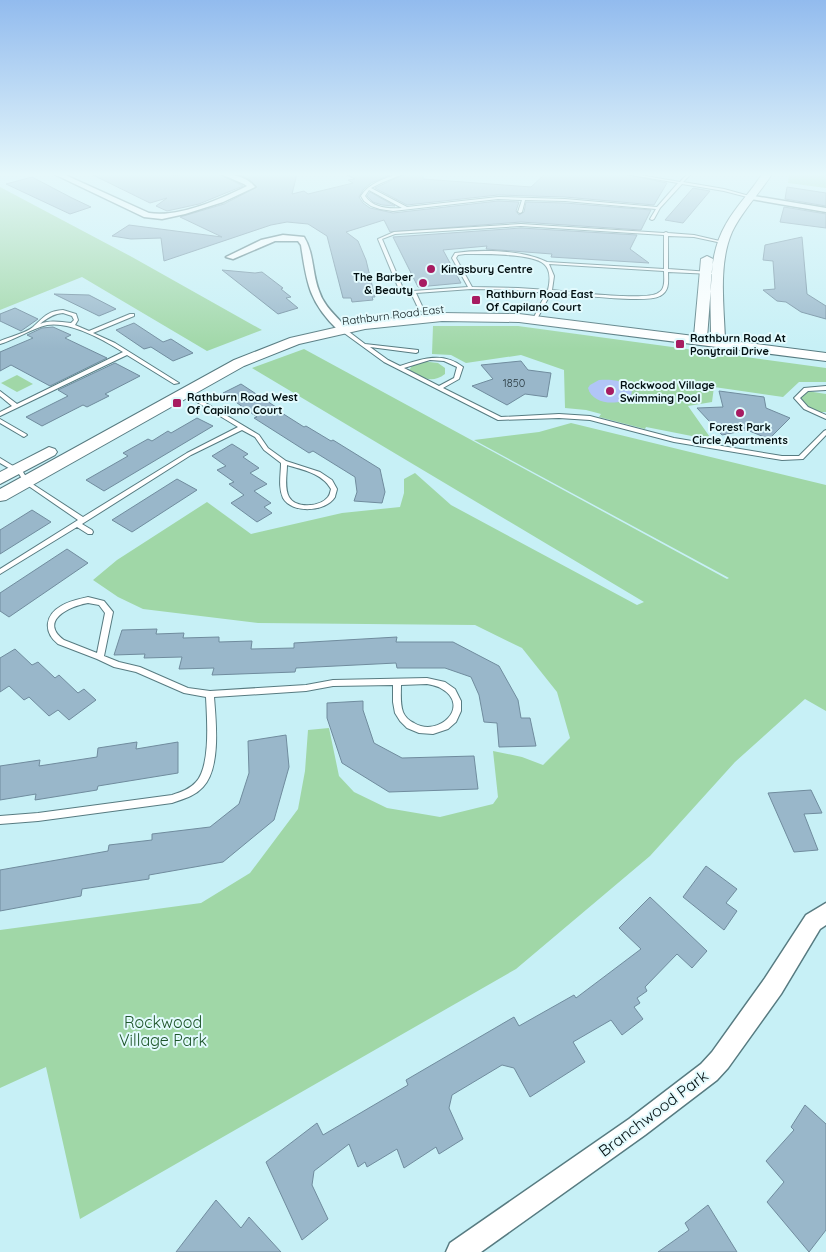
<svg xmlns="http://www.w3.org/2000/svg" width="826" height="1252" font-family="Quicksand,sans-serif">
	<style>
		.green { fill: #a0d7a7 }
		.water { fill: #b1c5f7 }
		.building { fill: #99b7ca; stroke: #708c9e }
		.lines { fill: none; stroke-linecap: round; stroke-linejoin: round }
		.lane-casing { stroke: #577b81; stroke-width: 2 }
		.street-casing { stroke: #577b81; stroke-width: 3 }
		.secondary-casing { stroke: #577b81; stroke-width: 2 }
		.lane { fill: #fff; fill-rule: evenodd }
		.street { fill: #fff; fill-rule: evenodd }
		.secondary { fill: #fff; fill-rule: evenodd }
		.poi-dot { fill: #a71c61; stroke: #e2fafd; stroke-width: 2 }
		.labels { text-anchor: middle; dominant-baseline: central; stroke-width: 4; stroke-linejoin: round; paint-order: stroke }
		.far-poi-label { font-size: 11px; font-weight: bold; fill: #020f11; stroke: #e2fafd; text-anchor: start }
		.far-street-label { font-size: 11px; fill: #020f11; stroke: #e2fafd }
		.number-label { font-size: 11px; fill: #28393f }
		.near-park-label { font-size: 16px; fill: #1e552a; stroke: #e2fafd }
		.near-street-label { font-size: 16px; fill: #020f11; stroke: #e2fafd }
	</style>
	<rect width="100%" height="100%" fill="#c7f0f6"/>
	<path class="green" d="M789,174H826V188L788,183Z
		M0,187L132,257L262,330L207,351L82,277L0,310Z
		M433,326H518L826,368V382H799L783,397L714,387L712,402L688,406L712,440L646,427L645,429L599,417L601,414L586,410L565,408L564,370L521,355L466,363L451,355L432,354Z
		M304,349L727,579L729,578L474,440L539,432L571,423L826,485V711L805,699L735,762L650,856L516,969L80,1219L46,1067L0,1088V930L201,903L250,873L298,809L305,771L308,730L329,728L339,776L354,792L387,808L440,817L493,804L498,797L493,751L522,757L543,765L570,738L557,692L522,648L475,625L258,623L143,609L118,597L93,580L117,560L207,502L251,534L342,513L400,507L404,493V479L415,473L451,505L637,605L644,602L252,368Z
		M421,361L438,363L445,368V374C432,384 422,378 409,371L412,365Z
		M17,375L33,384L17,392L1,383Z
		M807,391L826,394V412H816L800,404L797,396Z"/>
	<path class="water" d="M599,380C611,379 624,380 632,390L631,397C619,406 592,405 588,388L590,385Z"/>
	<path class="building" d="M91,174H170L175,176L182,174H219L243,186L199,204L167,211L156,206L167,198L150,203Z
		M237,174H297L292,194L304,191L308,194L353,183L348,180L355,179L345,174H392L371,183L363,190L359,197L363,203L370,208L393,213L498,201L519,202L516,211L519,215L524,212L526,202L565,203L651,210L641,230L521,222L390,232L384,220L346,232L358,241L366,260L375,297H372L373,300L352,302L351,298H343L327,236L308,224L287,222L271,225L164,261L161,238L131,239L112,236L129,225L222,237L180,217L224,204L257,187L249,179Z
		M405,174H423V179L531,187L545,174H624L667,183L654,205L565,197L498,195L407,205L375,188Z
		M32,177L72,198L91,207L70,214L6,184Z
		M787,187L826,193V206L785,199Z
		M693,188L710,191L683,223L665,220Z
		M370,192L395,206L382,205L373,202L367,196Z
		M784,207L826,214V228L780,222Z
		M521,228L637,235L630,249L649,263L551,257L552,254L486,249L487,246L443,250L461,283L418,287L393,237Z
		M802,237L807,294L826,306V319L801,312L786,302L777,301L763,290L775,289L773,261L763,260L765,245Z
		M222,270L255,273L262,272L283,288L281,289L291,297L286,298L298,308L278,314Z
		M54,294L89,295L116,309L99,316Z
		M15,308L38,319L21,331L0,321V314Z
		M134,323L163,342L171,339L193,353L173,361L151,347L144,349L116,330Z
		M53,327L71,335L65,338L107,358L50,386L11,365L0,371V352L33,338L27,335L42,328Z
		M521,361L528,370L551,373L547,397L525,394L507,405L472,386L493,379L481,365Z
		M115,363L140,376L105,394L109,396L87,407L83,405L42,426L26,417L68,396L58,390Z
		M241,384L276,407L274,408L304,427L306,426L331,441L333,440L380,469L385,492L382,503L354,501L357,492L355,477L313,451L309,453L254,418L257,417L223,393Z
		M719,391L764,397L766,408L790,418L769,439L747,430L722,435L697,408L723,407Z
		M197,418L213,426L104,491L86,480L128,456L123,453L148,439L152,441L168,431L171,433Z
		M232,444L248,454L243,457L259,468L250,473L267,484L254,491L271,503L264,507L272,513L257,522L231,503L244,495L229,484L234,482L217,470L226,466L212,456Z
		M177,479L197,490L132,532L112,520Z
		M32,510L51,522L0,554V530Z
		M67,549L88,563L9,617L0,611V593Z
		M157,629L156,634L184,633L183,638L219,637V642L252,641L251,649L294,648V643L397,637L396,642H453L499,666L518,700L521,718H530L536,746L499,747L497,723L484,722L479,695L471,677L445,668H397L396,663L296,668L295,672L212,675L214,668L179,669L182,657L144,658L145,654L114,655L122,630Z
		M15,649L32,665L38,662L55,678L59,675L78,693L84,689L96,700L69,720L58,710L49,716L29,697L24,700L9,686L0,692V658Z
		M363,701V710L374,743L402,758L474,756L478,789L389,792L342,763L327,718V703Z
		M286,735L289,767L274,820L223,862L149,875V879L82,889L81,896L0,911V870L108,851L109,845L152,840V834L210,827L239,804L249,773L248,741Z
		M137,742L136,749L178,742V773L98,786L97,790L35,800L36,794L0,800V766L40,760L39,766L97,757L98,748Z
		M811,790L822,813L804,814L818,850L794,852L768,793Z
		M706,866L737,889L726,903L737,911L724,930L683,897Z
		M650,897L707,951L692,968L677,954L645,987L647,991L637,998L640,1003L634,1007L643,1019L622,1035L611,1020L573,1042L585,1062L530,1097L514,1068L502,1065L452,1095L449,1108L463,1139L439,1154L436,1147L404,1168L397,1149L367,1167L365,1162L358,1167L349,1144L314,1171L312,1185L328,1219L302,1240L266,1162L317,1123L323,1135L408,1085L406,1080L514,1017L519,1026L574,995L576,998L641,949L619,928Z
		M805,1105L826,1124V1230L809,1252L767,1202L784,1182L766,1161L794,1130L791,1127Z
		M216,1200L241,1228L249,1217L281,1252H176Z
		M708,1205L737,1252H658L689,1230L685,1223Z"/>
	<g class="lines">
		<defs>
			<path id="lane" d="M397,174H403L381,183L371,188L407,207L498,197L565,199L657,207L678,183L626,174H634L680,182L687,174H691L683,182L724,189L753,197L751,198L724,191L682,184L660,208L654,219L652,220L650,219L656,209L565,201L525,200L522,212L520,213L518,212L522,200L498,199L393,211L380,209L371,206L364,201L361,196C369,183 384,179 397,174ZM369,190L402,208C388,209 373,208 365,196Z
				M521,224L664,233L666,232L668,233L694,235L724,242L722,243L694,237L668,236V269L710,272L712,273V274L668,272C668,281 670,291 660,296C646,304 571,294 551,293L537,319L535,320L533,319L546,293L518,290L471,289L416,293L423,308L444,317L440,318L419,310L411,293L398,287L378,239L394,232ZM521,226L664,235V269L547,262C523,250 481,249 455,253L452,258L468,287L413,291L402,286L382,239L395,234ZM465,254C480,254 533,253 544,264C551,270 550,282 548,290L518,288L472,287L456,258L458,255ZM549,264L664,271C664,279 666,289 658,293C647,301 570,292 552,290L554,276Z
				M63,310L76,314L78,320L75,325L89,331L130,314H134V316L93,333L115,343L179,383L174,384L127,355L0,416V412L12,406L0,396V391L17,404L123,352C104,340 70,321 47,325C33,328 14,340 0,344V341C9,337 26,333 33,327C43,318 47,311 63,310ZM63,313L72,316L74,320L71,323C60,322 50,320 40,324C47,318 53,314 63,313Z
				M340,328H344L365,344L418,350V352L416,353L370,347L388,360L400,366C421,359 443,351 463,367L459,379L443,388L501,417L559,414L590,416L674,438L782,456H799L824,431L826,430V435L803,459L782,460L674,442L590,420L559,418L498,420L384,362L340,330ZM430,360L444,361L457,367L454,378L439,386L404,368Z
				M826,386V390L808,391L800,398L808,407L826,415V419L804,409L794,398L804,388Z
				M184,390L259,435L268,448L286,461L320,472L332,480L337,489C337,490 335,496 335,497C326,512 292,514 283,498C278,487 281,474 281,463L264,450L255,437L242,430L191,455L82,524L92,530L93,532L92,534H88L77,527L0,574V569L78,520L30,487L24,482L19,474L0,463V458L23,472L28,480L34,485L83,517L187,453L238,427L182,393V391ZM287,465C303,470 322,473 331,489C330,492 330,495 328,497C320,507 296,509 289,497C284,488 287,474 287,465Z
				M0,419L26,434L27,435L24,437L22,436L0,423Z
				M88,597L104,601L113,612L104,656L119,662L140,667L188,688L210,691L306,685L333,680L427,678L445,682L455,689L461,701V711L456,722L448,729L433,734L419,733L407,728L400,721L395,713L393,702V685L333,686L306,691L214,697C216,722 221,768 203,787C195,796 183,799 172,803L38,821L0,824V816L38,813L172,795C181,792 190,789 196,782C211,766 207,718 206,697L184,693L136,672L114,667L97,659L58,644C43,632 45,615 61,606C69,601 79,599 88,597ZM88,603L99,605L105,613L97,653L64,640C38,621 70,606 88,603ZM427,684C432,685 438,686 442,689C471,706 439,738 414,723C410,721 405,717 403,712C400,704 401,693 401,685Z"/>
			<path id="street" d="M54,174H63L149,213C178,218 221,199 247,186L244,184L221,174C233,174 247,177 255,187L223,202L185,214L162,219L144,217Z
				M748,195L826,208V212L751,199H748Z
				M283,235L304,237C314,253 312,273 319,291C324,307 337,316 347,329L345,331H339C309,302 307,284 301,245L298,241H275L233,259L226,257L261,240Z
				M826,903V925L820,929L781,994L728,1068L717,1080L645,1135L481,1252H446L450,1243L629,1119L701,1064L712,1052L765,978L806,915Z"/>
			<path id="secondary" d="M762,174H772C759,194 742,211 732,232C718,264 724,306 725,340L826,353V361L519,322L442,321L365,329L299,344L244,366L6,500L0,501V489L234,360L290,338L365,321L442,313L519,314L694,336L701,259L707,256L713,259L707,338H711C711,301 706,258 726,224C736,206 751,192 762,174Z
				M49,447L55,449L57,452L55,455L0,484V472Z"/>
		</defs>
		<use href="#lane" class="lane-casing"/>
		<use href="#street" class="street-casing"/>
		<use href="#secondary" class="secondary-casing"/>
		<use href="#lane" class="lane"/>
		<use href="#street" class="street"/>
		<use href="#secondary" class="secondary"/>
	</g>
	<linearGradient id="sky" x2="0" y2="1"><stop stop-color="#92bbee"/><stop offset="0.5" stop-color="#e6f8fb"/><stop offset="1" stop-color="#e6f8fb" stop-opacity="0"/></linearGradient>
	<rect width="826" height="349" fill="url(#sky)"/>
	<g class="poi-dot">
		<circle cx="431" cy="269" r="5"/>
		<circle cx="423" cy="283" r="5"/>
		<rect x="471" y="295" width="10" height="10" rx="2.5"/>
		<rect x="675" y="339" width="10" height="10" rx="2.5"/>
		<circle cx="610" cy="391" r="5"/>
		<rect x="172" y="398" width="10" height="10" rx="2.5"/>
		<circle cx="740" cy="413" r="5"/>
	</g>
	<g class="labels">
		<g class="far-poi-label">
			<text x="441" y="269">Kingsbury Centre</text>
			<text x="413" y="277" text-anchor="end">The Barber<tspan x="413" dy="13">&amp; Beauty</tspan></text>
			<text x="486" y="294">Rathburn Road East<tspan x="486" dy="13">Of Capilano Court</tspan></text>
			<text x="690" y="338">Rathburn Road At<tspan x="690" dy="13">Ponytrail Drive</tspan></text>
			<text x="620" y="385">Rockwood Village<tspan x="620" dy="13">Swimming Pool</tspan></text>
			<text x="187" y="397">Rathburn Road West<tspan x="187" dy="13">Of Capilano Court</tspan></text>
			<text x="740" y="427" text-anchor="middle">Forest Park<tspan x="740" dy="13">Circle Apartments</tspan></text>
		</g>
		<g class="far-street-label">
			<text transform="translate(393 315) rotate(-7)">Rathburn Road East</text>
		</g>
		<g class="number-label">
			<text x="514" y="383">1850</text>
		</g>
		<g class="near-park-label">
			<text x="163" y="1022">Rockwood<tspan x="163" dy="18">Village Park</tspan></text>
		</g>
		<g class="near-street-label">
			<text transform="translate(653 1113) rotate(-37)">Branchwood Park</text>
		</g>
	</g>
</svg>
